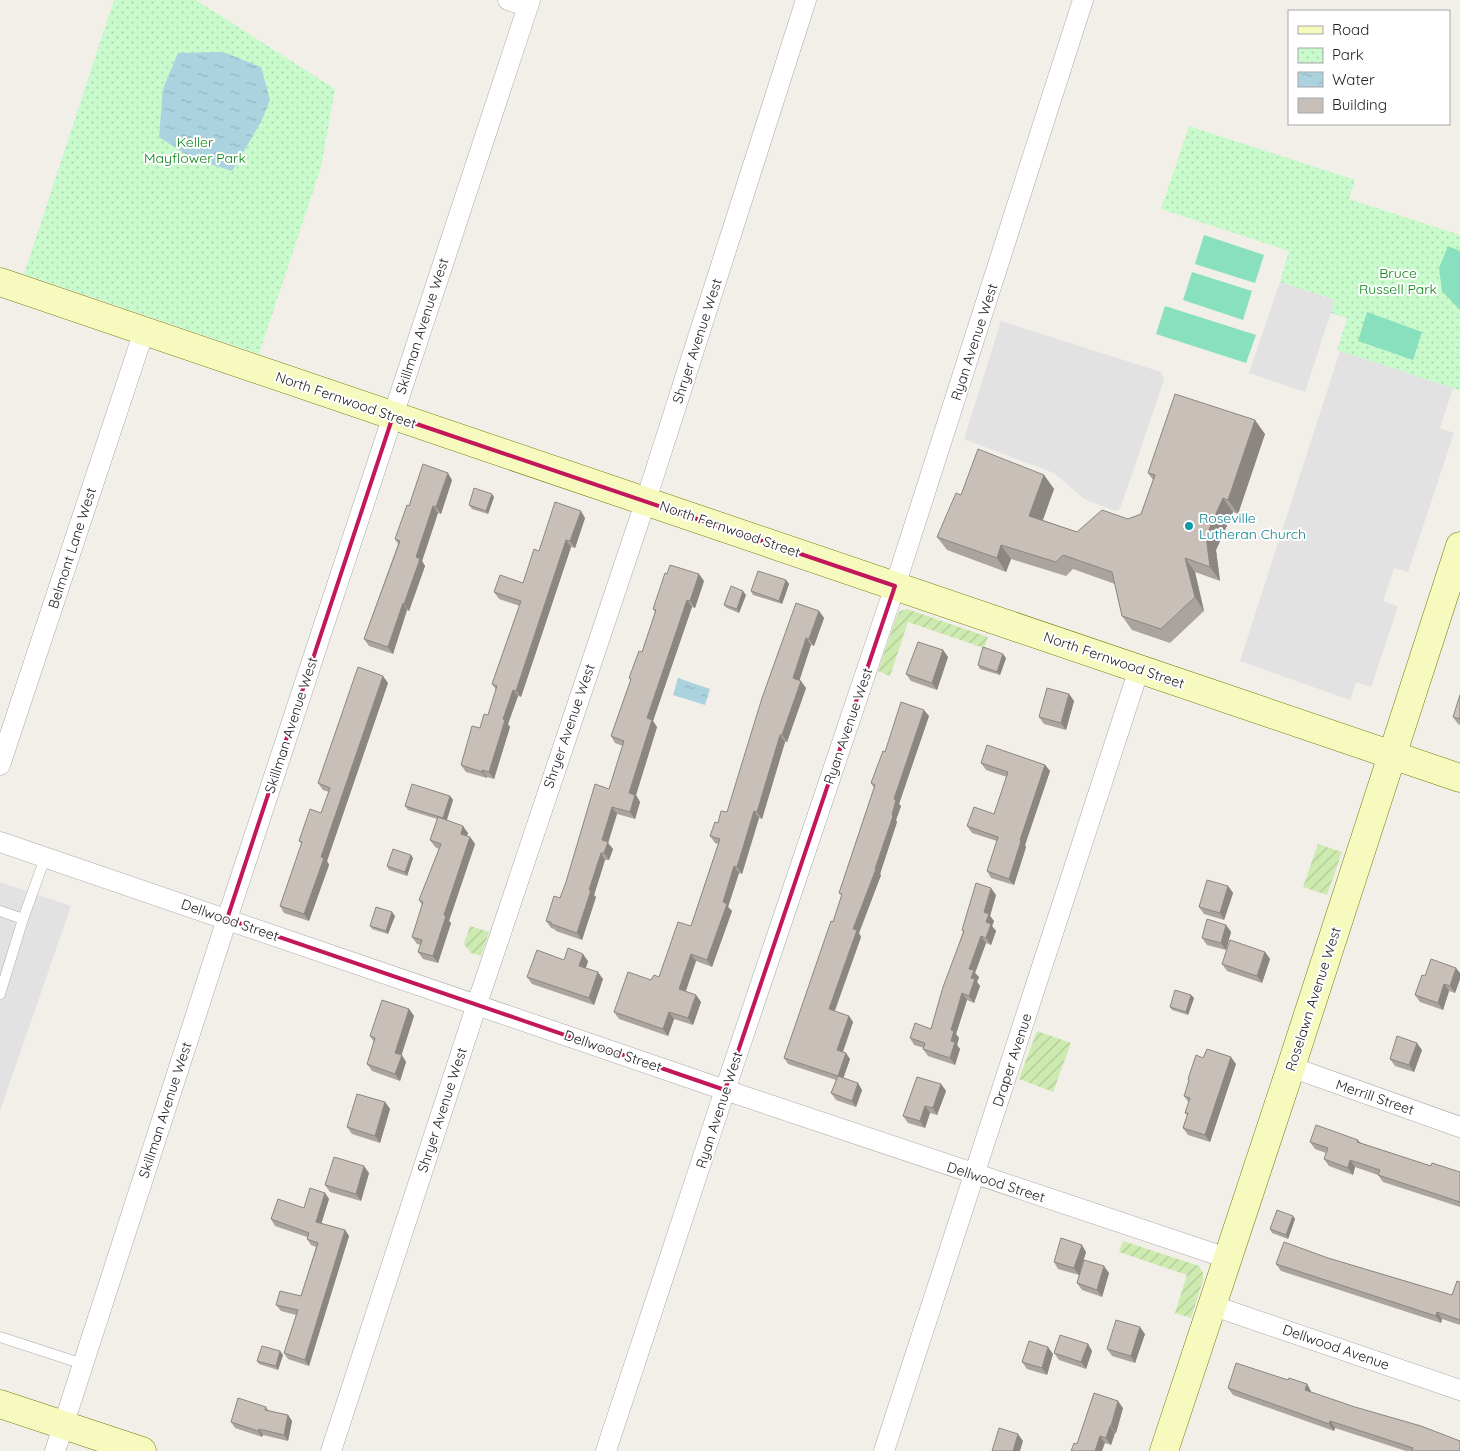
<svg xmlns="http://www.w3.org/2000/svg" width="1460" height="1451" font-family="Quicksand,sans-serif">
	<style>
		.park { fill: url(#park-dots) }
		.garden { fill: url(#garden-furrows) }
		.pitch { fill: #88e0be }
		.parking { fill: #e2e2e2 }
		.water { fill: url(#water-ripples) }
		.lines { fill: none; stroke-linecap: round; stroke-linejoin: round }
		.lane-casing { stroke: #a9a9a9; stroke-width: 11 }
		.street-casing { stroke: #a9a9a9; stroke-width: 21 }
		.secondary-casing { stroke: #707d05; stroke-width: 29 }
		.lane { stroke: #fff; stroke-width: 10 }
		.street { stroke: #fff; stroke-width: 20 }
		.secondary { stroke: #f7fabf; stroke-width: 28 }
		.wall { fill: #aba49e }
		.shaded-wall { fill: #8b8681 }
		.building { fill: #c7bfb8; stroke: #8b8681 }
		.marked { fill: none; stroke: #c2185b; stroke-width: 4; stroke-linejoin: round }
		.culture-dot { fill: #0f9aa8; stroke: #fff; stroke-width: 2 }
		.labels { text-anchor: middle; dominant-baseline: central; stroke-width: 4; stroke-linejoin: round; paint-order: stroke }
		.park-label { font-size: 14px; fill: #0c8416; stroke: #fff }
		.street-label { font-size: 14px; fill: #222; stroke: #fff }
		.culture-label { font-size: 14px; fill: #0d838f; stroke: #fff; text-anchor: start }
	</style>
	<defs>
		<pattern id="park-dots" width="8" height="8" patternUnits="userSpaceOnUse" patternTransform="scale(1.25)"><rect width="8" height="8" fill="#c8facc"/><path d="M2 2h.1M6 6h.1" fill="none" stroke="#acd6af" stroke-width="1.8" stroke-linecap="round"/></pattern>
		<pattern id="garden-furrows" width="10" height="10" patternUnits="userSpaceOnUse" patternTransform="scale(1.25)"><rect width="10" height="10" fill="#cdebb0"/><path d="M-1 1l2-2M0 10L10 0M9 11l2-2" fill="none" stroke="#b0c997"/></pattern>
		<pattern id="water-ripples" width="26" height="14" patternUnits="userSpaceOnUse" patternTransform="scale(1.25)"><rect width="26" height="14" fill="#aad3df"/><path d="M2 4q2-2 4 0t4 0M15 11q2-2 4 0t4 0" fill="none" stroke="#92b5bf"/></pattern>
	</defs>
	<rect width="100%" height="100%" fill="#f2efe9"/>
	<path class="park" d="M114,0H196L335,89L321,167L259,354L24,274Z
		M1189,126L1355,180L1349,199L1460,235V391L1337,350L1347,318L1331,313L1334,300L1280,282L1289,251L1161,209Z"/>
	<path class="garden" d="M907,609L988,637L984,648L908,622L890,676L878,671L896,618L900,611Z
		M1318,844L1342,852L1327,895L1303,887Z
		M470,926L489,932L481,956L471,953L464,944Z
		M1037,1031L1071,1043L1053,1092L1019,1079Z
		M1123,1241L1199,1266L1203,1273V1280L1191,1318L1175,1313L1187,1275L1119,1252Z"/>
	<path class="pitch" d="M1204,235L1264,255L1255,283L1195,264Z
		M1448,246L1460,251V310L1442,291L1439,268Z
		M1192,272L1252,291L1243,320L1183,300Z
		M1165,306L1256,335L1246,363L1156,334Z
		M1367,312L1422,332L1413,360L1358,341Z"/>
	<path class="parking" d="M1280,282L1335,300L1305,392L1249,373Z
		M1001,321L1161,372L1164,380L1120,509L1115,511L1084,499L1054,473L964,439Z
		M1340,351L1453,388L1440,428L1454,433L1408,572L1394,568L1383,601L1398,606L1371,687L1356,682L1350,700L1240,661Z
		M0,882L71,906L0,1111Z"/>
	<path class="water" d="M223,52L261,67L270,100L261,122L232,171L192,158L159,137L163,89L178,53Z
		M678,678L710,689L705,705L673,695Z"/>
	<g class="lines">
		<defs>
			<path id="lane" d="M0,911L23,919
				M0,994L23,919L45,858
				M0,1337L83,1364"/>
			<path id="street" d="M508,0L528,7
				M0,765L144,331
				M0,842L725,1090L1227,1258
				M1291,1067L1460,1127
				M1211,1305L1460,1390
				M55,1451L227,919L530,0
				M331,1451L477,1004L646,500L806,0
				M606,1451L725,1090L895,586L1083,0
				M884,1451L1139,669"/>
			<path id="secondary" d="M0,282L1460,778
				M0,1404L142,1451
				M1164,1451L1291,1067L1460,546"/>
		</defs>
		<use href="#lane" class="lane-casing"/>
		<use href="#street" class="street-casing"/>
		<use href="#secondary" class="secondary-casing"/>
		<use href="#lane" class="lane"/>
		<use href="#street" class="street"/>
		<use href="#secondary" class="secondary"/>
	</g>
	<path class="wall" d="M1265,434L1238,514L1233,512L1216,550L1220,581L1195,572L1204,611L1170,643L1132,630L1122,616L1115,584L1073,569L1066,576L1011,559L1006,572L947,550L937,537L961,495L1044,475L1054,489L1043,520L1077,532L1128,519L1141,514L1153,480L1148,473Z
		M452,480L441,514L438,513L422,561L425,566L409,611L407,610L393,654L369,646L364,639L398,544L395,539L409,506Z
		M494,497L488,514L472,509L469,505Z
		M585,518L575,548L571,547L521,697L518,696L508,724L510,727L494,779L487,777V778L466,772L461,765L480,728L488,715L496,690L492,684L520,606L499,599L494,592L523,583Z
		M786,580L789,584L782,604L753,595L751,591Z
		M704,581L695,608L692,607L653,721L657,727L636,795L640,802L635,819L617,814L608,843L613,849L609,860H605L594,895L596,897L582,940L556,931L554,929L551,928L546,921L560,898L609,789L623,746L615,743L611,736L631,680L629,678L642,652L655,612L653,609Z
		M746,595L739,613L727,608L724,605Z
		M819,611L824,618L814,646L811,645L799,680L806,688L787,742H785L762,819L759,818L742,874L739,873L728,907L732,911L712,967L696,961L686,991L696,995L701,1002L693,1025L674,1019L668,1036L619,1019L614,1012L651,980L659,977L691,926L718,844L715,843L710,836L718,823L727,812Z
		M943,650L948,657L937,690L911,681L906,674Z
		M1006,658L1000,675L980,669L978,665Z
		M388,683L327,861L329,865L309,921L284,913L280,906L302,844L299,841L321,813L329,792L323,790L318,783Z
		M1069,694L1074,701L1066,730L1044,724L1039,717Z
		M1460,695V725L1458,724L1453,717Z
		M929,716L899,804L901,806L896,820L897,822L880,874L881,875L859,933L861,937L835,1011L849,1016L853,1022L843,1052L850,1059L843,1078L862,1090L856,1107L836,1100L831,1093L836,1080L788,1064L784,1058L842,896L839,893L874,788L871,783Z
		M981,763L1045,765L1050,771L1025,845L1026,847L1014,885L991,878L987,871L997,841L972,833L967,826L994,814L1007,777L986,770Z
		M450,796L453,800L447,820L468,833L467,836L470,837L475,844L449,921L451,923L438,963L423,959L418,952L421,945L417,944L412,937L422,905L419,900L439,849L435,847L430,840L437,819L408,810L405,806Z
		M413,858L407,876L389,870L387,866Z
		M1228,886L1233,893L1224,920L1204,914L1199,907Z
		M996,895L990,916L994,921L992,926L996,931L991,945L986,943L975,973L979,977L977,982L980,986L974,1003L967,1000L956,1034L959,1038L957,1045L960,1049L955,1065L928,1056L923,1049L924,1048L914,1045L910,1038L931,1029L963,932L962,930Z
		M395,916L388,934L372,929L370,926Z
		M1226,925L1231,932L1226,950L1207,945L1202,938Z
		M1265,952L1270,959L1262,983L1227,971L1222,964Z
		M564,960L588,961L586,968L603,979L594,1005L532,984L527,977Z
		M1460,973V979L1455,993L1449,991L1443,1010L1420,1002L1415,995L1425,976Z
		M1191,995L1194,998L1188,1015L1172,1010L1170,1007Z
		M409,1009L414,1016L401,1055L406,1062L400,1081L372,1071L367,1064L374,1042L370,1036Z
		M1422,1050L1414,1072L1395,1066L1390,1059Z
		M1203,1058L1236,1064L1210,1142L1188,1135L1183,1128L1187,1115L1185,1113L1189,1103L1184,1096L1189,1081L1188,1079Z
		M941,1084L946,1091L937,1115L930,1113L925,1128L908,1123L903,1116Z
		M385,1102L390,1109L380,1143L352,1134L347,1127Z
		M1358,1140L1361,1143L1431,1166L1460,1172V1207L1383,1182L1378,1175L1355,1167L1353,1175L1329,1166L1324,1159L1326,1153L1315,1149L1310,1142Z
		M369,1173L361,1201L330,1192L325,1185Z
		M325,1193L329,1199L321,1223L345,1230L349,1236L309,1366L288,1359L284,1353L296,1315L281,1311L276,1305L301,1296L316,1247L311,1245L307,1239V1237L275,1226L271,1219L304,1208Z
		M1293,1216L1295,1219L1288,1239L1272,1233L1270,1229Z
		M1086,1252L1081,1269L1109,1273L1102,1297L1082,1290L1077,1283L1079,1275L1058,1269L1054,1262Z
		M1328,1258L1452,1295L1460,1282V1325L1442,1319L1441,1323L1281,1271L1276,1264Z
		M1145,1334L1135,1363L1112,1356L1107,1349Z
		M1088,1344L1092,1351L1086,1369L1059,1360L1054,1353Z
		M280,1351L283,1355L278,1370L259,1364L257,1361Z
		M1053,1354L1047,1375L1027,1369L1022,1362Z
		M1288,1380L1307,1384L1311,1392L1460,1451H1406L1335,1428L1334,1431L1233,1395L1228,1388Z
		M266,1407L269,1411L288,1415L292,1421L288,1441L263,1435L262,1437L235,1428L231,1422Z
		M1123,1408L1116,1433H1115L1111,1445L1105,1443L1077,1444Z"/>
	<path class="shaded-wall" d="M1255,420L1265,434L1238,514L1228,500Z
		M448,473L452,480L441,514L436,507Z
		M1044,475L1054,489L1039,530L1029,516Z
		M492,494L494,497L488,514L486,511Z
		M1223,498L1233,512L1216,550L1220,581L1210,567L1206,536Z
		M433,506L438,513L422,561L425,566L409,611L404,604L416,557Z
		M581,511L585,518L575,548L570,541Z
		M566,540L571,547L521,697L516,691Z
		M1001,545L1011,559L1006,572L997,558Z
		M1185,558L1195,572L1204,611L1195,597Z
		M699,574L704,581L695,608L690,601Z
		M786,580L789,584L782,604L779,601Z
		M743,591L746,595L739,613L737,609Z
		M687,600L692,607L653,721L657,727L636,795L640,802L635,819L630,812L629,793L647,718Z
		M403,603L407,610L393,654L388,647Z
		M819,611L824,618L814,646L809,639Z
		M806,638L811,645L798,685L793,678Z
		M943,650L948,657L937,690L932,683Z
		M1003,654L1006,658L1000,675L997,672Z
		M383,676L388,683L327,861L329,865L309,921L304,914L321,857Z
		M801,681L806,688L787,742L782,735Z
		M513,690L518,696L508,724L510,727L494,779L489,772L503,719Z
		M1069,694L1074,701L1066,730L1061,723Z
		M924,710L929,716L899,804L901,806L896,820L897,822L880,874L881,875L859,933L861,937L833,1015L829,1009L853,929L875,869L892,815L894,799Z
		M780,735L785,742L762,819L757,812Z
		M1045,765L1050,771L1025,845L1026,847L1014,885L1009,879L1020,840Z
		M482,770L487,777V778L482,772Z
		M450,796L453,800L446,822L443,818Z
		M612,807L617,814L608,843L613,849L609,860L604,853L602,840Z
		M754,811L759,818L742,874L737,867Z
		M463,826L468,833L465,841L461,834Z
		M470,837L475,844L449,921L451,923L438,963L433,956L444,915Z
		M601,853L605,860L594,895L596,897L582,940L577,933L589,890Z
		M411,855L413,858L407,876L405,872Z
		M734,866L739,873L728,907L732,911L712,967L707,960L723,902Z
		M1228,886L1233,893L1224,920L1220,913Z
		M991,888L996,895L990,916L994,921L992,926L996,931L991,945L986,938V922L984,912Z
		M392,912L395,916L388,934L386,931Z
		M1226,925L1231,932L1226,950L1221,943Z
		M981,936L986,943L975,973L979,977L977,982L980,986L974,1003L969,996L971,978L969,969Z
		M1265,952L1270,959L1262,983L1257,976Z
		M583,954L588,961L584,973L579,966Z
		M691,954L696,961L684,996L679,989Z
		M1456,968L1460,973V979L1455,993L1450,986Z
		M598,972L603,979L594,1005L589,998Z
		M1444,984L1449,991L1443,1010L1438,1003Z
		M962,993L967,1000L956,1034L959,1038L957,1045L960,1049L955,1065L950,1058L951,1030Z
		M696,995L701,1002L693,1025L688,1018Z
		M1191,995L1194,998L1188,1015L1186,1012Z
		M409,1009L414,1016L400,1060L395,1053Z
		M669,1012L674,1019L668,1036L663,1029Z
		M849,1016L853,1022L841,1057L837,1050Z
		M1417,1043L1422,1050L1414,1072L1409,1065Z
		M846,1053L850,1059L842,1082L838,1076Z
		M402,1055L406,1062L400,1081L395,1074Z
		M1231,1057L1236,1064L1210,1142L1205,1135Z
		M858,1083L862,1090L856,1107L852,1101Z
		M941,1084L946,1091L937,1115L933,1108Z
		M385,1102L390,1109L380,1143L375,1136Z
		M925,1106L930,1113L925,1128L920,1121Z
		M1350,1160L1355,1167L1353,1175L1348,1168Z
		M364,1166L369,1173L361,1201L356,1194Z
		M325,1193L329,1199L320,1228L316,1222Z
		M1293,1216L1295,1219L1288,1239L1286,1235Z
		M345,1230L349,1236L309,1366L305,1360Z
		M1082,1245L1086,1252L1079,1275L1074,1268Z
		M1104,1266L1109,1273L1102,1297L1097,1290Z
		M1437,1312L1442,1319L1441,1323L1436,1316Z
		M1140,1327L1145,1334L1135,1363L1131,1356Z
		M1088,1344L1092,1351L1086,1369L1081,1362Z
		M1048,1347L1053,1354L1047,1375L1042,1368Z
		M280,1351L283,1355L278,1370L276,1366Z
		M1307,1384L1311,1391L1310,1397L1305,1390Z
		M1118,1401L1123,1408L1116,1433L1111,1426Z
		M288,1415L292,1421L288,1441L284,1435Z
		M1330,1421L1335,1428L1334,1431L1329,1424Z
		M1110,1426L1115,1433L1111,1445L1106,1438Z
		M259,1429L263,1435L262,1437L258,1431Z
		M1018,1434L1023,1441L1020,1451H1013Z
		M1100,1436L1105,1443L1102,1451H1095Z"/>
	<path class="building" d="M1175,394L1255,420L1228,500L1223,498L1206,536L1210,567L1185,558L1195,597L1161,629L1122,616L1112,572L1063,555L1056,562L1001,545L997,558L937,537L956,493L961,495L978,449L1044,475L1029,516L1077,532L1102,510L1128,519L1141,514L1155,475L1148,473Z
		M423,464L448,473L436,507L433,506L416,557L420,559L404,604L403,603L388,647L364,639L400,541L395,539L407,505L409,506Z
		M474,488L492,494L486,511L469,505Z
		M555,502L581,511L570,541L566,540L516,691L513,690L503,719L505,720L489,772L482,770V772L461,765L472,726L480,728L484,714L488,715L497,686L492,684L521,601L494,592L500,575L523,583L534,549L539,551Z
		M670,565L699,574L690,601L687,600L647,718L652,720L629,793L635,795L630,812L612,807L602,840L608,842L604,853H601L589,890H591L577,933L551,924V922L546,921L554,896L560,898L566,882L595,784L609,789L624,741L611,736L631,679L629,678L639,651L642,652L656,610L653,609L665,573L667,574Z
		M758,571L786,580L779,601L751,591Z
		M731,586L743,591L737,609L724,605Z
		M796,603L819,611L809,639L806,638L793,678L801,681L782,735H780L757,812L754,811L737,867L734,866L723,902L727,904L707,960L691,954L679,989L696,995L688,1018L669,1012L663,1029L614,1012L628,972L651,980L654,975L659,977L678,922L691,926L720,839L710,836L715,822L718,823L721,811L727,812L762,698Z
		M918,642L943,650L932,683L906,674Z
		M983,647L1003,654L997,672L978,665Z
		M358,667L383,676L321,857L324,858L304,914L280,906L302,842L299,841L310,809L321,813L330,788L318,783Z
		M1047,688L1069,694L1061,723L1039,717Z
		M1460,695V719L1453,717Z
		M901,702L924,710L894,799L896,800L892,815L893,816L875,869H876L853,929L857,930L829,1009L849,1016L837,1050L846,1053L838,1076L858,1083L852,1101L831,1093L838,1076L784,1058L831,921L833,922L842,894L839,893L875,785L871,783L883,751L885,752Z
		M987,745L1045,765L1020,840L1021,841L1009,879L987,871L998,837L967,826L974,807L994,814L1008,772L981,763Z
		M412,784L450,796L443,818L405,806Z
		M438,817L463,826L461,834L470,837L444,915L446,916L433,956L418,952L422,940L412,937L423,902L419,900L441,844L430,840Z
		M393,849L411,855L405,872L387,866Z
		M1207,880L1228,886L1220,913L1199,907Z
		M976,883L991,888L984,912L989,914L986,922L991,924L986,938L981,936L969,969L974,970L971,978L975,979L969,996L962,993L951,1030L954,1031L951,1041L955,1042L950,1058L923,1049L925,1043L910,1038L915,1023L931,1029L943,987L964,931L962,930Z
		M376,907L392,912L386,931L370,926Z
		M1207,919L1226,925L1221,943L1202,938Z
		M1230,940L1265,952L1257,976L1222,964Z
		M568,948L583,954L579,966L598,972L589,998L527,977L537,950L564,960Z
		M1431,959L1456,968L1450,986L1444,984L1438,1003L1415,995L1422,975L1425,976Z
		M1175,990L1191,995L1186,1012L1170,1007Z
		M382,1000L409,1009L395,1053L402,1055L395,1074L367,1064L375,1038L370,1036Z
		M1397,1036L1417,1043L1409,1065L1390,1059Z
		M1207,1049L1231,1057L1205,1135L1183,1128L1188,1113H1185L1190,1098L1184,1096L1189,1080L1188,1079L1196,1055L1203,1058Z
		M917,1077L941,1084L933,1108L925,1106L920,1121L903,1116Z
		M357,1094L385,1102L375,1136L347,1127Z
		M1316,1125L1358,1140L1357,1142L1431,1166L1432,1163L1460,1172V1202L1378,1175L1380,1170L1350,1160L1348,1168L1324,1159L1328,1148L1310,1142Z
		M334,1157L364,1166L356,1194L325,1185Z
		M310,1188L325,1193L316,1222L345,1230L305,1360L284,1353L298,1310L276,1305L280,1291L301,1296L318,1243L307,1239L309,1233L271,1219L278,1199L304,1208Z
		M1277,1210L1293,1216L1286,1235L1270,1229Z
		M1061,1238L1082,1245L1074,1268L1054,1262Z
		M1284,1242L1328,1258L1452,1295L1457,1281L1460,1282V1320L1437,1312L1436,1316L1276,1264Z
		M1084,1260L1104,1266L1097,1290L1077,1283Z
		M1116,1320L1140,1327L1131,1356L1107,1349Z
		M1060,1335L1088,1344L1081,1362L1054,1353Z
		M1029,1341L1048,1347L1042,1368L1022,1362Z
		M262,1346L280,1351L276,1366L257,1361Z
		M1236,1363L1288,1380L1289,1378L1307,1384L1305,1390L1355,1407L1421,1426L1460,1441V1451H1412L1413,1448L1330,1421L1329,1424L1228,1388Z
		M1094,1393L1118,1401L1111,1426H1110L1106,1438L1100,1436L1095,1451H1071L1074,1443L1077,1444Z
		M238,1398L266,1407L265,1410L288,1415L284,1435L259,1429L258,1431L231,1422Z
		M999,1428L1018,1434L1013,1451H992Z"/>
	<path class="marked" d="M393,416L895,586L725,1090L227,919Z"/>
	<circle class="culture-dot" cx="1189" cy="526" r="5"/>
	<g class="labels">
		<g class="park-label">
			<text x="195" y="142">Keller<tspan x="195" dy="16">Mayflower Park</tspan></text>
			<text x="1398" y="273">Bruce<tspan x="1398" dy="16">Russell Park</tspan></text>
		</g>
		<g class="street-label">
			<text transform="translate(422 326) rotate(-72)">Skillman Avenue West</text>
			<text transform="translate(697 341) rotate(-72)">Shryer Avenue West</text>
			<text transform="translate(974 342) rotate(-72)">Ryan Avenue West</text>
			<text transform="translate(346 400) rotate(19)">North Fernwood Street</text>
			<text transform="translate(730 529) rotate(19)">North Fernwood Street</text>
			<text transform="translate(72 548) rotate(-72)">Belmont Lane West</text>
			<text transform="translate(1114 660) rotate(19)">North Fernwood Street</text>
			<text transform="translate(291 725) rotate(-72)">Skillman Avenue West</text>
			<text transform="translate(569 726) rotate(-71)">Shryer Avenue West</text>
			<text transform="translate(848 726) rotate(-71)">Ryan Avenue West</text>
			<text transform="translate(230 920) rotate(19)">Dellwood Street</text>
			<text transform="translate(1313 999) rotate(-72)">Roselawn Avenue West</text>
			<text transform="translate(613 1051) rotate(19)">Dellwood Street</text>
			<text transform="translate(1012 1060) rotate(-72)">Draper Avenue</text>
			<text transform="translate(1375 1097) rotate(19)">Merrill Street</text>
			<text transform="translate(165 1110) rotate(-72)">Skillman Avenue West</text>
			<text transform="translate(442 1110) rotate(-72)">Shryer Avenue West</text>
			<text transform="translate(719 1110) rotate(-72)">Ryan Avenue West</text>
			<text transform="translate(996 1182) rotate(18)">Dellwood Street</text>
			<text transform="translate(1336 1347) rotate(19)">Dellwood Avenue</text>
		</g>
		<g class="culture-label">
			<text x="1199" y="518">Roseville<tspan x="1199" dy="16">Lutheran Church</tspan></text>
		</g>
	</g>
	<rect x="1288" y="10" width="162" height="115" fill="#ffffff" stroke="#a7a7a7"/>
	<rect x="1298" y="26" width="25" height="8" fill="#f7fabf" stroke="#a7a7a7"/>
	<text x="1332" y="35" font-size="15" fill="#222222">Road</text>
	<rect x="1298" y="48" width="25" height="15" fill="url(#park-dots)" stroke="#a7a7a7"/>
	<text x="1332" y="60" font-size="15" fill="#222222">Park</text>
	<rect x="1298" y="72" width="25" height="15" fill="url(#water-ripples)" stroke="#a7a7a7"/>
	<text x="1332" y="85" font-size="15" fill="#222222">Water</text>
	<rect x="1298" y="98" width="25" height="15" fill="#c7bfb8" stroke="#a7a7a7"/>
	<text x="1332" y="110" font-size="15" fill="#222222">Building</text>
</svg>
